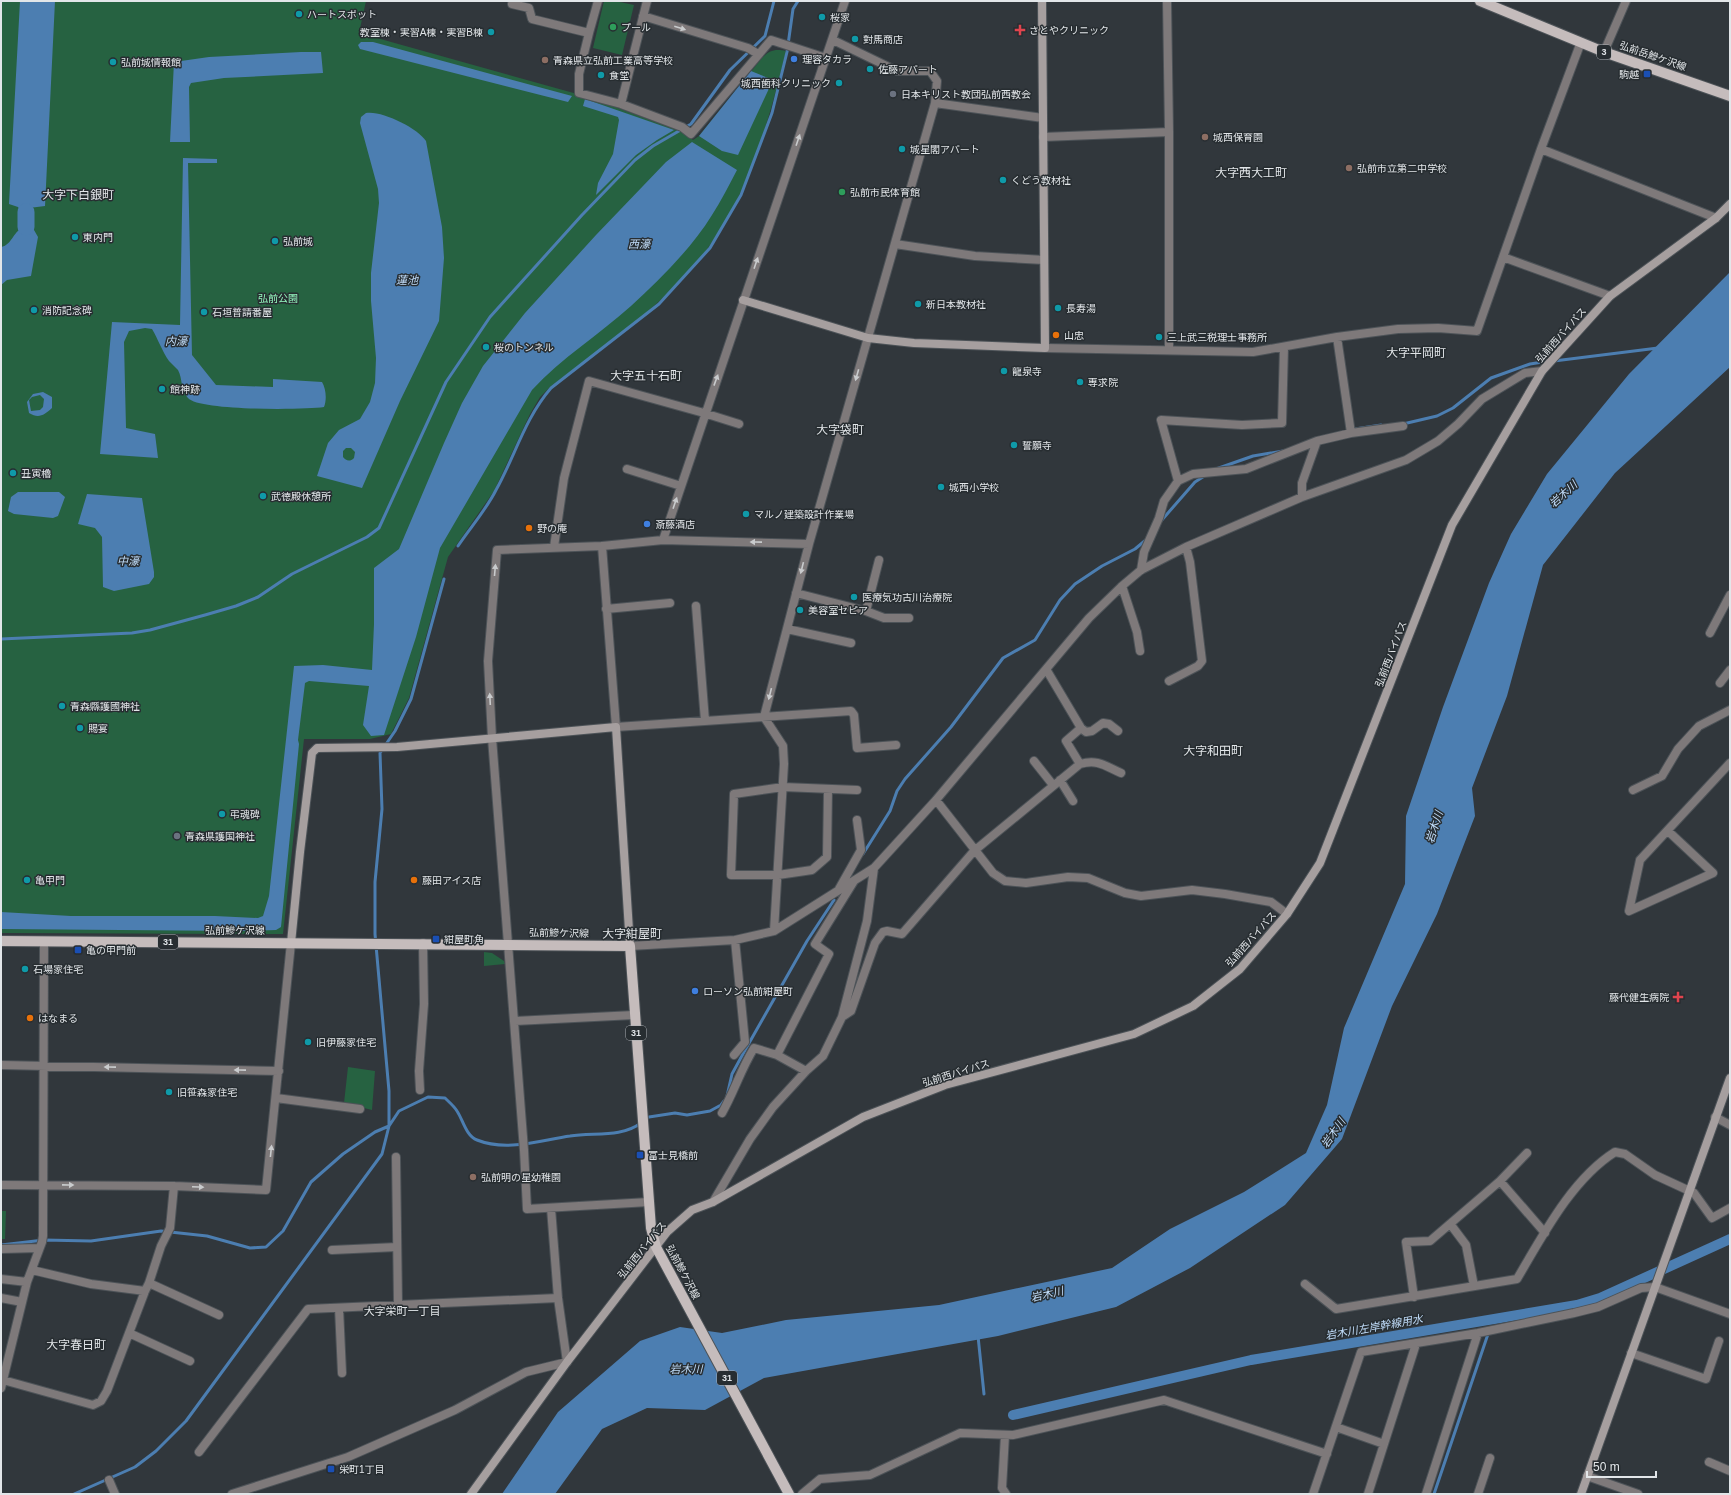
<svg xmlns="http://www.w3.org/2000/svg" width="1731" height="1495" font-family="Arial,'Noto Sans JP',sans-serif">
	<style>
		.green { fill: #266241 }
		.water { fill: #4c7eb1; fill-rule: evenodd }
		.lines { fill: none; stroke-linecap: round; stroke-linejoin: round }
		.stream { stroke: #4c7eb1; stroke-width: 3 }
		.canal { stroke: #4c7eb1; stroke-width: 10 }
		.river { stroke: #4c7eb1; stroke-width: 17 }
		.street-casing { stroke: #4d5358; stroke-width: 10 }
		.secondary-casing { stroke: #4d5358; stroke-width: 10 }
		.primary-casing { stroke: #4d5358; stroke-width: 12 }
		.street { stroke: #7e797a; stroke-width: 8 }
		.secondary { stroke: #a69f9f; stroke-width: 8 }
		.primary { stroke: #c5bcbc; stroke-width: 10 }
		.oneway { fill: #c9cbcd }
		.culture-dot { fill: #0f9aa8; stroke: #272d31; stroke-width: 1.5 }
		.leisure-dot { fill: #2e9e5b; stroke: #272d31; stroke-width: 1.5 }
		.health-dot { fill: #e0444e; stroke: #272d31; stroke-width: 1.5 }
		.shop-dot { fill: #3f7fe0; stroke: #272d31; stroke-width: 1.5 }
		.education-dot { fill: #8d6e63; stroke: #272d31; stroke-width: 1.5 }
		.transit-dot { fill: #1a4fb4; stroke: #272d31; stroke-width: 1.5 }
		.worship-dot { fill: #6b7280; stroke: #272d31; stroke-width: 1.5 }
		.food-dot { fill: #e8710a; stroke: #272d31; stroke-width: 1.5 }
		.labels { text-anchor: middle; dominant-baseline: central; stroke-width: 3; stroke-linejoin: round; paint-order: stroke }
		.shield { fill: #272d31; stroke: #aaaeb2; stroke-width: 1 }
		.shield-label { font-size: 9px; font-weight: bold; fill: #e2e6e9 }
		.poi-label { font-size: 10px; fill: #e2e6e9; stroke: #272d31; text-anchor: start }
		.street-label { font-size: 10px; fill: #e2e6e9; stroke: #272d31 }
		.park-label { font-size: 10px; fill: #95fbc0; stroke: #272d31 }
		.water-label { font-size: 11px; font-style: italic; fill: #c0dcf9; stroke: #272d31 }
		.neighbourhood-label { font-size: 11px; fill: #e2e6e9; stroke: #272d31 }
		.quarter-label { font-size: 12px; fill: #e2e6e9; stroke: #272d31 }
	</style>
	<rect width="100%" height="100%" fill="#31373c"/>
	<path class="green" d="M1,1H366L359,33L588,97L685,133L693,140L699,136L762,58C770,50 775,49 786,51C769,120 749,195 705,252C663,307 604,346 550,387L540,397L530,414L494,491L448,557L409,698L391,734L370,739H304L283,934L1,933Z
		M604,1H615L634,5L622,55L593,48Z
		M484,952L492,953L504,961L505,964L484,966Z
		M348,1067L375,1071L372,1110L344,1103Z
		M1,1211H6L5,1239H1Z"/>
	<path class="water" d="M20,1H55L45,206L29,208L28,212H21L18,207L9,204Z
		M361,42H373L572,96L568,102L360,49L358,45Z
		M301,52H321L323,73L224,78L191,83L189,87L190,142H170L174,62L209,57Z
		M751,71L773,80L738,155L722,151L699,136Z
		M585,99L674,130L657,140L636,155L596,195L598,183L613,154L619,120L618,117L583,106Z
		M366,113C381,110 418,128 426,141L442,227L444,258L439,321L400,401L362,488L317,476L328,443L339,430L360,419L370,402L375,383L376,358L371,301V273L379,203L378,189L360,123L361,117ZM346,448H351L355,452L354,458C350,462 346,461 343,457V451Z
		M692,142L737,170C729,185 721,201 712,215C691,249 660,279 631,306C599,335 561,358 532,390L440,548L416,637L384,735L371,736L363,725L369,686L309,681L305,683L298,740L299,744L281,927L276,930L241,931L1,929V912L71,916H215L258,918L263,916L269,896L294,666L323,665L372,670L374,624V568L399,549L444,443L462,403L483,366L525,313L596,235L666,162Z
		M183,158L217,159V163H188L192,355L216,385L273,387V379L322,382C326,389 327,399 324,407C304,410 199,411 188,398C180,390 183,379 178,370C175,367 172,364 169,361C162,351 158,339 152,329L145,328L129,331L124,342L126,428L155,434L158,458L100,454L112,322L180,325Z
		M26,227L34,230L38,237L31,276L7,280L1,285V247C13,245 13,229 26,227Z
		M1730,272V367L1615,473L1543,565L1507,696L1472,788L1475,816L1437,914L1392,1006L1342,1139L1285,1205L1190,1268L1116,1307L998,1336L764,1378L705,1410L647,1408L602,1429L555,1494H502L558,1412L640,1341L680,1327L722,1333L786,1320L939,1305L1112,1268L1170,1229L1244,1192L1306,1153L1327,1105L1344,1028L1405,884L1406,816L1443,707L1489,583L1511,534L1547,474L1629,374Z
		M43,392L52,397V408C44,415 39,419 29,413L27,402L33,394ZM40,395L44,399L43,407L40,410L31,411L29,400L32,397Z
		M18,492H59L65,497L58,516L53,518L14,514L8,511L11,497Z
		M87,494L142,498L154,572V577L149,584L114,591L103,587L102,537L95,528L78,524Z"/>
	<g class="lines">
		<path class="stream" d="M1554,361L1658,348
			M1403,424L1437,416L1453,408L1491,378L1530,364L1549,361
			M1355,429L1381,425
			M1216,469L1253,456L1283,451
			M1161,521L1195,482L1206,475
			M458,546C470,528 486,510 496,490C515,456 525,418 551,388L659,304L710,248L741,195L772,113L787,52L793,9L798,1
			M1,639L132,633L150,630L205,615L236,606L258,597L292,574L367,537L379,528L446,382L490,317L582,215L635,160L653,146L691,124L730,70L765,36L774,1
			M863,854L890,811L897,791L905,779L951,727L1003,658L1035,640L1060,600L1075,584L1102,566L1135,549L1147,539
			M727,1096L732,1074L744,1052L807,941L834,900
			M645,1119L649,1117L675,1113L687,1115L710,1111L721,1105L724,1101
			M1,1245L44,1240L91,1241L161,1231L207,1236L250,1248L266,1247L283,1231L311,1182L343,1154L375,1132L389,1126L399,1111L428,1097L445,1098C449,1102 454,1106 457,1111C463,1120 466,1136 477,1140C507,1152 541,1140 570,1136C593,1132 621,1138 641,1123
			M978,1336L984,1394
			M74,1494L135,1467L156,1451L186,1421L382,1154L389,1126V1091L375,934V882L382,809L380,753L395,731L411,699L444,579
			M1434,1494L1488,1334"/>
		<path class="canal" d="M1013,1415L1251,1360L1577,1305L1600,1298L1730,1239"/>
		<path class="river" d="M26,212V227"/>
		<defs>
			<path id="street" d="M647,1L621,104L682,127L691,134L771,40L826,58
				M1167,1L1169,132V350
				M512,4L529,8L532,19L589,33L598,1
				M643,16L748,48L758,54
				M589,33L579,74V93L621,104
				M1604,52L1626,1
				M935,103L1043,118
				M1043,137L1169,132
				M1541,149L1716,218
				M895,244L975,256L1044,260
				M1503,257L1610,296
				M1337,337L1351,433
				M1045,348L1253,352L1337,337L1398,329L1438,328L1477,331L1541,149L1581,42
				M627,469L681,486
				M1178,481L1161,420L1242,425L1282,423L1284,347
				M1302,497V483L1317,441
				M663,540L845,1
				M809,544L663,540L602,546L616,727L851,711L854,715L857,748L896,745
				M602,546L497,550L488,661L492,738L524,1150L527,1209L649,1202
				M554,547L564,478L589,381L704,413L739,424
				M1141,570L1144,552L1159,518L1164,501L1178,481L1193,474L1246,469L1317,441L1351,433L1403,426
				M1122,586L1137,632L1140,651
				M796,593L866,611L884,618H909
				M696,606L705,721
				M606,609L670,603
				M866,611L879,560
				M787,629L851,643
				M1710,633L1730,595
				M1046,669L1081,728L1086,732L1092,731L1103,723L1109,724L1118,731
				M1169,681L1198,666L1202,661L1190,562L1186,547
				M1720,683L1730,670
				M1034,761L1053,785
				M1080,764C1098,759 1105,766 1121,773
				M1060,780L1073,801
				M828,789L827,857L812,870L778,875H731L734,794L783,787L857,790
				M1633,790L1662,776L1678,749L1699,726L1730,710
				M936,800L993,873L1005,881L1026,883L1068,877L1088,878L1125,893L1141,896L1192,890L1225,894L1271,902L1287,914
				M1668,831L1713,873L1629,911L1640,860L1730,763
				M839,889L861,850L857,820
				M774,931L784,764L783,746L764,717L809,544L935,103L937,81L930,71H897L833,40
				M630,946L735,940L774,931L874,868L936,800L1089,618L1122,586L1141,570L1186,547L1302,497L1406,460L1438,441L1458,424L1482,399L1525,373L1542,371
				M842,1017L851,1011L875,943L883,932L887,931L902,934L974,851L1080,764L1066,741L1081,728
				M515,1021L634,1015
				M734,1055L745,1042L735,940
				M777,1055L829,954L815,944L854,881
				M1,1065L279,1071
				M420,1090L419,1071L424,1004L423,943
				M276,1098L360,1109
				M722,1113C734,1092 741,1069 754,1048L777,1055L806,1071
				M1715,1117L1730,1125
				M396,1157L398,1304
				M1500,1181L1545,1233
				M1,1185L174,1186L266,1190L291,943
				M713,1202L750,1139L773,1107L806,1071L823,1056L842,1017L867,921L874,868
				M1451,1225L1466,1245L1474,1286
				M1,1249L39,1248
				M332,1250L397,1247
				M32,1270L91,1284L145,1291
				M1,1279L27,1282
				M149,1283L219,1315
				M1305,1284L1336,1309L1517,1279C1543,1235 1572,1179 1615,1152L1625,1154L1655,1175L1694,1193L1712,1218L1730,1208
				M1414,1297L1406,1242L1430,1241L1500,1181L1527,1153
				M1,1298L22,1302
				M339,1308L342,1373
				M129,1333L190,1361
				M1631,1353L1706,1379L1719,1341
				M3,1380L93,1405L101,1401L107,1391L145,1291L149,1283L161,1246L170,1228L174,1186
				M1,1388L27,1282L42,1242L43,1236L44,941
				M1336,1427L1384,1444
				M1005,1435L1002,1488L1006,1494
				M199,1452L308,1309L558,1298
				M1709,1462L1730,1471
				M1587,1476L1638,1494
				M109,1480L115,1494
				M232,1494L348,1457L455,1410L526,1372L567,1362L558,1298L551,1208
				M802,1494L820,1479L870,1475L960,1433L1013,1435L1164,1400L1327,1454
				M1313,1494L1361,1352L1478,1333L1574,1313L1598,1307L1641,1288L1655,1287L1730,1314
				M1368,1494L1416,1344
				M1426,1494L1478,1333
				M1478,1494L1490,1458"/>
			<path id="secondary" d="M743,300L868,338L914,343L1045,348L1042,1
				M291,943L300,852L312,753L317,748L397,747L616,727L630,946
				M471,1494L567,1362L667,1232L692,1210L713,1202L863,1117L945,1085L1134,1034L1193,1006L1240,969L1287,914L1320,863L1452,525L1542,371L1610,296L1716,218L1730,204
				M1581,1494L1730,1078"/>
			<path id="primary" d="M1480,1L1604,52L1730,96
				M1,941L630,946L651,1228L656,1247L789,1494"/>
		</defs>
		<use href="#street" class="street-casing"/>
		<use href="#secondary" class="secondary-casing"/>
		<use href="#primary" class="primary-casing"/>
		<use href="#street" class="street"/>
		<use href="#secondary" class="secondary"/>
		<use href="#primary" class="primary"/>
	</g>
	<defs><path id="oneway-solid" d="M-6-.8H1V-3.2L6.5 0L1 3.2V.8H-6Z"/></defs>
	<g class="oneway">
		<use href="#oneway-solid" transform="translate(680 28) rotate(17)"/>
		<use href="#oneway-solid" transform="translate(798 140) rotate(-71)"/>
		<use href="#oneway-solid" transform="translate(756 263) rotate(-71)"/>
		<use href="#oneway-solid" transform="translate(857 375) rotate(106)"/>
		<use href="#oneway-solid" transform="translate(716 380) rotate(-70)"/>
		<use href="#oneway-solid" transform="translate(675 503) rotate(-71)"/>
		<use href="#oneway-solid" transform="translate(756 542) rotate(-179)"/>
		<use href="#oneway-solid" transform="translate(802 568) rotate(104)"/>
		<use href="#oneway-solid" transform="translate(495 570) rotate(-85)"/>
		<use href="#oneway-solid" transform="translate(770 694) rotate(104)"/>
		<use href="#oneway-solid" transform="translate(490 699) rotate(-93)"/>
		<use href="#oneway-solid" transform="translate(110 1067) rotate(-179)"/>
		<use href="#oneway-solid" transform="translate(240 1070) rotate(-179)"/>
		<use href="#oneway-solid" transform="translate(271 1151) rotate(-84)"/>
		<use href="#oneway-solid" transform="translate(68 1185) rotate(1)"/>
		<use href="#oneway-solid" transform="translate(198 1187) rotate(2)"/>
	</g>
	<g class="culture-dot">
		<circle cx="299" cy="14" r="4"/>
		<circle cx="822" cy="17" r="4"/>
		<circle cx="491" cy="32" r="4"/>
		<circle cx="855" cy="39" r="4"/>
		<circle cx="113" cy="62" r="4"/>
		<circle cx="870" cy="69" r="4"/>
		<circle cx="601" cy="75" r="4"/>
		<circle cx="839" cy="83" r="4"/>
		<circle cx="902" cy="149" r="4"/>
		<circle cx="1003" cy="180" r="4"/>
		<circle cx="75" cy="237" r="4"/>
		<circle cx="275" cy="241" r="4"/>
		<circle cx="918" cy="304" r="4"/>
		<circle cx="1058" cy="308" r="4"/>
		<circle cx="34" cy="310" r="4"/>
		<circle cx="204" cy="312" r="4"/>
		<circle cx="1159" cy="337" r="4"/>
		<circle cx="486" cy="347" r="4"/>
		<circle cx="1004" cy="371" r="4"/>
		<circle cx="1080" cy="382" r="4"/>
		<circle cx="162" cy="389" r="4"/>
		<circle cx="1014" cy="445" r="4"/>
		<circle cx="13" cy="473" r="4"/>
		<circle cx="941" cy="487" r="4"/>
		<circle cx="263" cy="496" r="4"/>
		<circle cx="746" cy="514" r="4"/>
		<circle cx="854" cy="597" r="4"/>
		<circle cx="800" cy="610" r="4"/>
		<circle cx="62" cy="706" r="4"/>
		<circle cx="80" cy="728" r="4"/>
		<circle cx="222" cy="814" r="4"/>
		<circle cx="27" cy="880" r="4"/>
		<circle cx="25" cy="969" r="4"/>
		<circle cx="308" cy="1042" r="4"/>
		<circle cx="169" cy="1092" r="4"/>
	</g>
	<g class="leisure-dot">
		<circle cx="613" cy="27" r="4"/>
		<circle cx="842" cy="192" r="4"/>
	</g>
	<g class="health-dot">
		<path d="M1018 24h4v4h4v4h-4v4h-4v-4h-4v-4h4z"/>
		<path d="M1676 991h4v4h4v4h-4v4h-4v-4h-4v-4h4z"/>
	</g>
	<g class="shop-dot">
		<circle cx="794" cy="59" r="4"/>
		<circle cx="647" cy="524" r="4"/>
		<circle cx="695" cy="991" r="4"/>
	</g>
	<g class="education-dot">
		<circle cx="545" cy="60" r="4"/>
		<circle cx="1205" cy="137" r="4"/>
		<circle cx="1349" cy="168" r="4"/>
		<circle cx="473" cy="1177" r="4"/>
	</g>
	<g class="transit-dot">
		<rect x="1643" y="70" width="8" height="8" rx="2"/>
		<rect x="432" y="935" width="8" height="8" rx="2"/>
		<rect x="74" y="946" width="8" height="8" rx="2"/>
		<rect x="636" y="1151" width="8" height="8" rx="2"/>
		<rect x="327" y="1465" width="8" height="8" rx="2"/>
	</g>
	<g class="worship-dot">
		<circle cx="893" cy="94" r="4"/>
		<circle cx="177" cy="836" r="4"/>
	</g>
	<g class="food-dot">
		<circle cx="1056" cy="335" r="4"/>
		<circle cx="529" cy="528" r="4"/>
		<circle cx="414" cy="880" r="4"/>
		<circle cx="30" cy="1018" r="4"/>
	</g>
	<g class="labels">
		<g class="shield">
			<rect x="1597" y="45" width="14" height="14" rx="3"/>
			<rect x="158" y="935" width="20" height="14" rx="3"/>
			<rect x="626" y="1026" width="20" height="14" rx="3"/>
			<rect x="717" y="1371" width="20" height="14" rx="3"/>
		</g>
		<g class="shield-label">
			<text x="1604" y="52">3</text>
			<text x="168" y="942">31</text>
			<text x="636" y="1033">31</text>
			<text x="727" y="1378">31</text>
		</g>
		<g class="poi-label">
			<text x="307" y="14">ハートスポット</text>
			<text x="830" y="17">桜家</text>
			<text x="621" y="27">プール</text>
			<text x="1029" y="30">さとやクリニック</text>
			<text x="483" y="32" text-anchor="end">教室棟・実習A棟・実習B棟</text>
			<text x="863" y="39">對馬商店</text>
			<text x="802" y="59">理容タカラ</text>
			<text x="553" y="60">青森県立弘前工業高等学校</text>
			<text x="121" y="62">弘前城情報館</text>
			<text x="878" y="69">佐藤アパート</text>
			<text x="1639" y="74" text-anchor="end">駒越</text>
			<text x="609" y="75">食堂</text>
			<text x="831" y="83" text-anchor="end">城西歯科クリニック</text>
			<text x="901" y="94">日本キリスト教団弘前西教会</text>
			<text x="1213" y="137">城西保育園</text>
			<text x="910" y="149">城星閣アパート</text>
			<text x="1357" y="168">弘前市立第二中学校</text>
			<text x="1011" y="180">くどう教材社</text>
			<text x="850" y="192">弘前市民体育館</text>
			<text x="83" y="237">東内門</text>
			<text x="283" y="241">弘前城</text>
			<text x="926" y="304">新日本教材社</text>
			<text x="1066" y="308">長寿湯</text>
			<text x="42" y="310">消防記念碑</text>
			<text x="212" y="312">石垣普請番屋</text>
			<text x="1064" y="335">山忠</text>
			<text x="1167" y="337">三上武三税理士事務所</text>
			<text x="494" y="347">桜のトンネル</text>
			<text x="1012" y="371">龍泉寺</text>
			<text x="1088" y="382">専求院</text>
			<text x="170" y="389">館神跡</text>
			<text x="1022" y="445">誓願寺</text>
			<text x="21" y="473">丑寅櫓</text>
			<text x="949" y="487">城西小学校</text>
			<text x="271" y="496">武徳殿休憩所</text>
			<text x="754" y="514">マルノ建築設計作業場</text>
			<text x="655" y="524">斎藤酒店</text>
			<text x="537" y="528">野の庵</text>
			<text x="862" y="597">医療気功古川治療院</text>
			<text x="808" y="610">美容室セピア</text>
			<text x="70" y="706">青森縣護國神社</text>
			<text x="88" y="728">賜宴</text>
			<text x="230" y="814">弔魂碑</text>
			<text x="185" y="836">青森県護国神社</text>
			<text x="35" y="880">亀甲門</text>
			<text x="422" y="880">藤田アイス店</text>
			<text x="444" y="939">紺屋町角</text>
			<text x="86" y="950">亀の甲門前</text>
			<text x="33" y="969">石場家住宅</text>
			<text x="703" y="991">ローソン弘前紺屋町</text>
			<text x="1669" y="997" text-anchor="end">藤代健生病院</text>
			<text x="38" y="1018">はなまる</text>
			<text x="316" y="1042">旧伊藤家住宅</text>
			<text x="177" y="1092">旧笹森家住宅</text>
			<text x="648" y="1155">富士見橋前</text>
			<text x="481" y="1177">弘前明の星幼稚園</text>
			<text x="339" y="1469">栄町1丁目</text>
		</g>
		<g class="street-label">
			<text transform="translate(1653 56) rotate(19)">弘前岳鰺ケ沢線</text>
			<text transform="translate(1561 335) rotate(-48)">弘前西バイパス</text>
			<text transform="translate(1391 654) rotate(-69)">弘前西バイパス</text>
			<text x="235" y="930">弘前鰺ケ沢線</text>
			<text transform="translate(559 933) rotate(1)">弘前鰺ケ沢線</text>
			<text transform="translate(1251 939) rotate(-48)">弘前西バイパス</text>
			<text transform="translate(956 1073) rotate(-17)">弘前西バイパス</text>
			<text transform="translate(642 1250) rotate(-51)">弘前西バイパス</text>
			<text transform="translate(683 1272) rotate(62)">弘前鰺ケ沢線</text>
		</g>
		<g class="park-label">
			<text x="278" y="298">弘前公園</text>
		</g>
		<g class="water-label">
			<text x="639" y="244">西濠</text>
			<text x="407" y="280">蓮池</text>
			<text x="176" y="341">内濠</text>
			<text transform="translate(1563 494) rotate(-42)">岩木川</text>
			<text x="128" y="561">中濠</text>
			<text transform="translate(1434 827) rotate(-72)">岩木川</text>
			<text transform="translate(1333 1133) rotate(-55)">岩木川</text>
			<text transform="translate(1047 1294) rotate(-13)">岩木川</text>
			<text transform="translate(1374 1327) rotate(-10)">岩木川左岸幹線用水</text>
			<text x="686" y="1369">岩木川</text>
		</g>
		<g class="neighbourhood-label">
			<text x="402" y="1311">大字栄町一丁目</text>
		</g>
		<g class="quarter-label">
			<text x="1251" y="173">大字西大工町</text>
			<text x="78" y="195">大字下白銀町</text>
			<text x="1416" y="353">大字平岡町</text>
			<text x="646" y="376">大字五十石町</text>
			<text x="840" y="430">大字袋町</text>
			<text x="1213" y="751">大字和田町</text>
			<text x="632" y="934">大字紺屋町</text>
			<text x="76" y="1345">大字春日町</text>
		</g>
	</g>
	<rect width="1731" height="1495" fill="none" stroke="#e2e6e9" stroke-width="4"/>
	<path d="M1587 1471v6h69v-6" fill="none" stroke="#e2e6e9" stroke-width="2"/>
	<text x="1593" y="1471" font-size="12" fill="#e2e6e9" stroke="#272d31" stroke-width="3" paint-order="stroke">50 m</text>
</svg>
